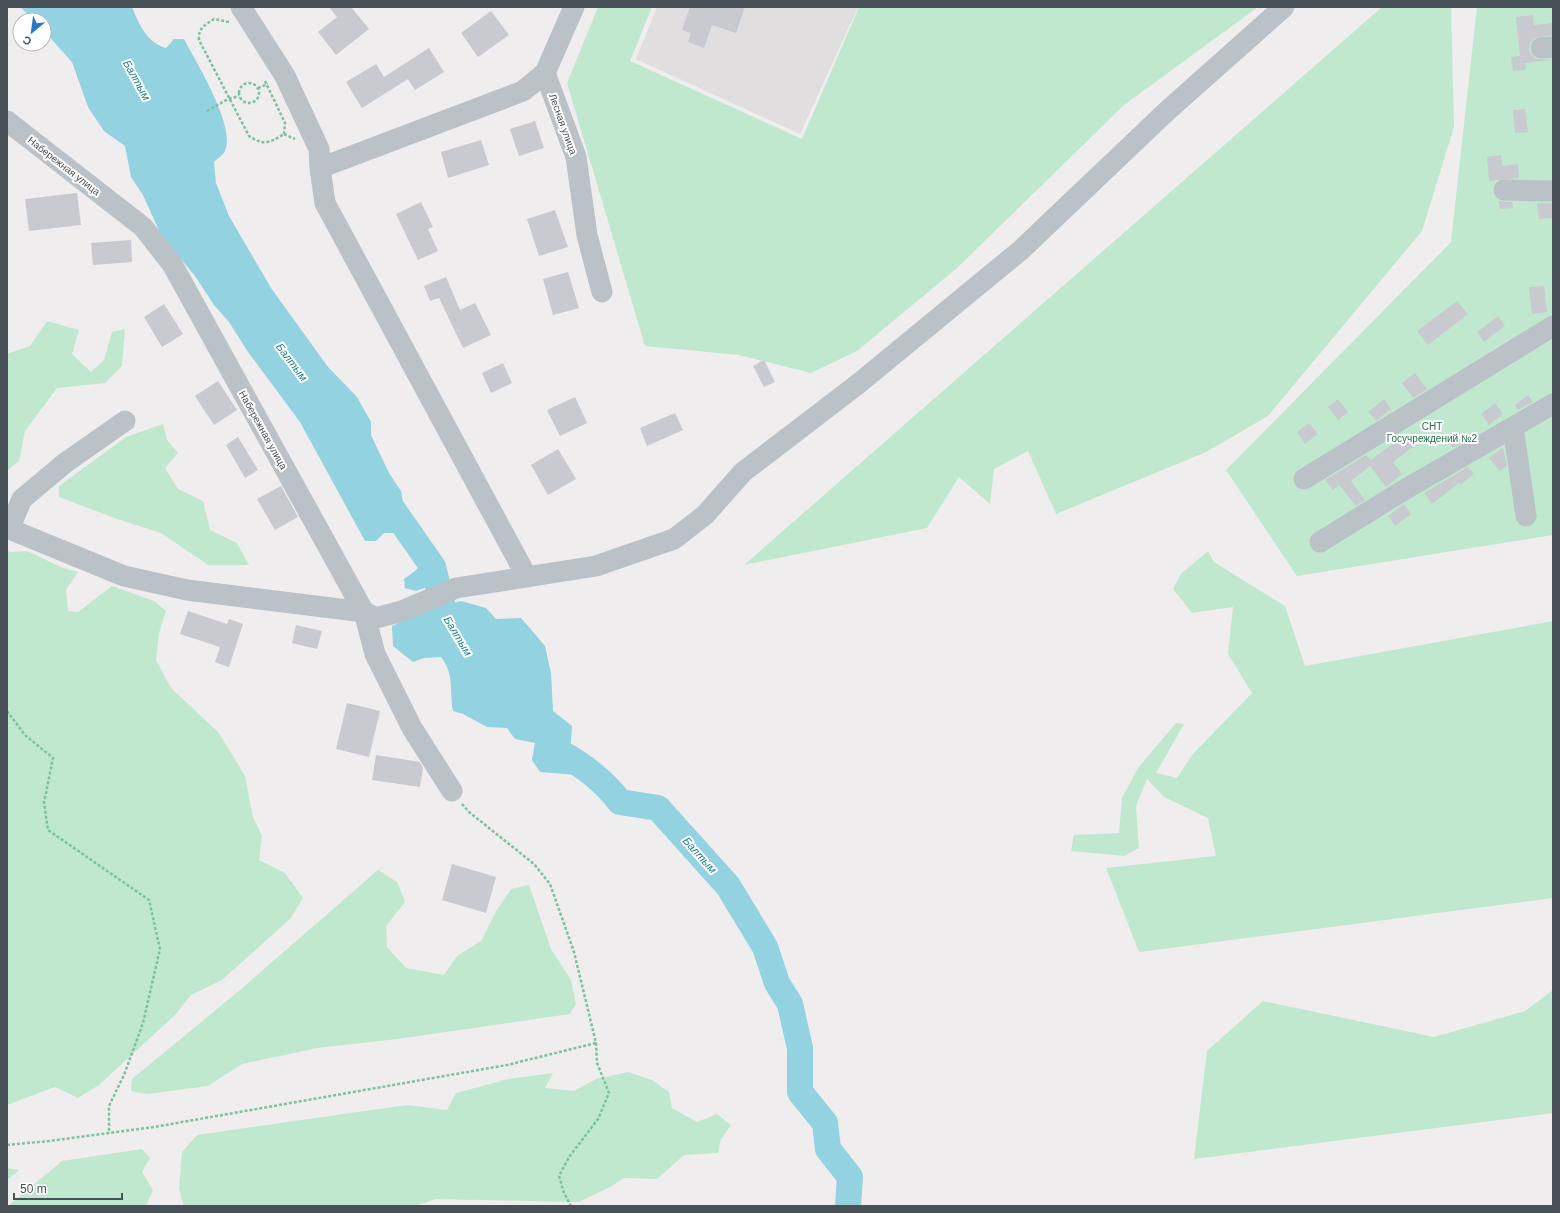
<svg xmlns="http://www.w3.org/2000/svg" width="1560" height="1213" font-family="Arial,sans-serif">
	<style>
		.education { fill: #e0dede }
		.green { fill: #c0e8cf }
		.water { fill: #93d2e0 }
		.lines { fill: none; stroke-linecap: round; stroke-linejoin: round }
		.river { stroke: #93d2e0; stroke-width: 26 }
		.building { fill: #c8cacf }
		.path { stroke: #7dc29e; stroke-width: 2.5; stroke-dasharray: 3 2; stroke-linecap: butt }
		.minor { stroke: #bac2c8; stroke-width: 21 }
		.labels { text-anchor: middle; dominant-baseline: central; stroke-width: 4; stroke-linejoin: round; paint-order: stroke }
		.street-label { font-size: 10px; fill: #485158; stroke: #fff }
		.park-label { font-size: 10px; fill: #226f47; stroke: #fff }
		.water-label { font-size: 11px; font-style: italic; fill: #1e7f95; stroke: #fff }
	</style>
	<rect width="100%" height="100%" fill="#efeded"/>
	<path class="education" d="M657,7H858L800,134L636,59Z"/>
	<path class="green" d="M598,7H652L630,61L802,139L859,7H1258L1124,105L957,268L857,351L811,373L739,355L645,346L567,83Z
		M1382,7H1451L1454,127L1422,231L1268,416L1206,452L1056,514L1028,451L994,469L990,504L959,477L927,528L744,565Z
		M1477,7H1553V535L1297,576L1226,470L1451,242Z
		M47,321L79,330L72,354L91,372L104,360L112,332L125,329L122,366L105,383L57,388L25,431L19,461L9,469L7,468V354L30,346Z
		M163,424L167,440L178,453L165,468L178,489L203,501L210,530L237,543L249,565H208L161,533L117,519L59,497V486L126,437Z
		M7,550L10,552L27,551L63,568L78,572L66,590L68,611L78,612L112,586L154,601L166,611L159,633L156,660L171,688L219,733L245,776L253,817L262,836L259,860L285,873L303,898L290,919L222,980L191,995L175,1015L99,1085L78,1098L55,1087L7,1105Z
		M1208,551L1214,562L1285,606L1305,666L1553,621V898L1139,952L1106,868L1216,856L1208,818L1164,797L1147,779L1136,806L1139,848L1124,856L1071,851L1074,835L1119,833L1122,798L1138,768L1176,723L1184,724L1156,773L1177,778L1193,754L1252,693L1228,654L1233,607L1192,613L1173,589L1181,574Z
		M378,870L397,882L405,902L386,926L387,947L406,968L444,975L457,956L481,941L495,913L511,889L529,885L551,949L571,980L576,1004L570,1014L397,1039L317,1048L242,1064L208,1086L147,1094L131,1091L132,1079L240,990Z
		M1553,990V1113L1194,1159L1207,1051L1263,1001L1434,1037L1525,1011Z
		M628,1072L652,1080L669,1092L672,1108L697,1122L717,1114L731,1125L721,1139L718,1153L684,1155L657,1179L624,1178L610,1187L579,1202L436,1199L415,1206H184L179,1189L182,1152L197,1135L407,1105L447,1110L456,1093L508,1079L553,1073L545,1088L574,1091L596,1079Z
		M142,1149L150,1158L142,1172L153,1190L146,1206H8L62,1161Z
		M7,1168L19,1170L7,1180Z"/>
	<path class="water" d="M20,7H132C139,24 147,43 166,48L174,39H184C196,62 236,126 225,151C223,155 217,159 214,162L216,183L229,216L271,288L328,367L357,397L371,422V435L389,473L401,491L405,515L411,528L405,533H384L376,541H365L300,422L248,352L229,322L214,305L195,276L161,235L143,195L131,177L125,146L104,131L88,107L72,62L44,31V20H34Z
		M425,560L437,561L442,576L435,584L416,591L405,588L404,579L415,571Z
		M461,601L486,608L496,619L521,618L545,646L551,673L553,711L572,726L571,741L568,750L580,759L593,762L590,776L540,772L532,760L535,743L515,739L507,728L487,727L463,714L453,711C449,690 455,675 441,657L424,658L413,662L393,646L392,626L419,614Z"/>
	<g class="lines">
		<path class="river" d="M387,501L433,567L446,619L458,638
			M561,753C583,765 604,781 620,802L658,808L728,886L765,947L777,983L790,1004L800,1048V1092L825,1123L828,1149L850,1177L848,1206"/>
	</g>
	<path class="building" d="M329,7H351L369,29L336,55L318,32L337,17Z
		M690,7H745L736,33L712,25L704,48L688,42L691,33L682,30Z
		M491,11L509,35L478,57L461,33Z
		M1533,15L1534,25L1553,23V35L1534,38L1530,43L1529,49L1531,54L1536,59L1553,60L1525,63L1526,70L1513,71L1511,57L1520,56L1516,17Z
		M429,48L444,72L415,90L408,79L362,108L346,82L376,64L384,77Z
		M1525,109L1528,132L1515,133L1513,110Z
		M535,121L544,148L519,156L510,129Z
		M481,140L489,165L448,178L441,152Z
		M1501,155L1502,166L1518,164L1519,178L1489,181L1487,157Z
		M77,193L81,225L29,231L25,199Z
		M1499,201L1512,202L1513,208L1500,209Z
		M421,202L433,227L428,229L438,251L418,260L396,214Z
		M1537,203H1553V218L1539,219Z
		M555,210L568,247L539,256L527,219Z
		M131,240L132,262L93,265L91,243Z
		M568,272L579,308L553,315L543,279Z
		M446,277L460,310L475,303L491,335L463,348L439,298L430,301L424,286Z
		M1544,286L1547,312L1532,314L1529,287Z
		M1457,301L1468,314L1428,345L1417,331Z
		M164,304L183,334L162,347L144,317Z
		M1498,316L1505,326L1484,342L1477,332Z
		M764,360L775,382L764,387L753,366Z
		M503,363L512,383L491,393L482,373Z
		M1415,373L1427,389L1413,398L1402,383Z
		M218,381L237,410L214,425L195,396Z
		M1528,395L1533,402L1518,410L1515,405Z
		M575,397L587,423L560,436L547,410Z
		M1338,399L1348,412L1338,420L1328,407Z
		M1384,399L1391,409L1376,421L1368,412Z
		M1495,403L1503,414L1489,425L1481,414Z
		M675,413L683,430L647,446L640,428Z
		M1309,423L1318,434L1305,444L1297,432Z
		M1455,432L1463,442L1453,448L1446,439Z
		M1405,434L1414,446L1393,462L1402,474L1386,487L1370,466L1351,481L1365,500L1356,506L1339,485L1333,490L1325,480L1366,455L1371,460Z
		M238,437L258,470L245,478L226,445Z
		M1502,448L1504,451L1507,466L1500,471L1489,458Z
		M558,449L576,479L548,495L531,465Z
		M1468,467L1474,474L1460,485L1459,483L1432,504L1424,493Z
		M281,486L298,517L275,530L257,499Z
		M1404,504L1411,514L1395,526L1388,516Z
		M188,611L227,624L229,619L243,624L229,667L215,662L220,647L180,634Z
		M296,625L322,631L317,649L292,643Z
		M347,703L380,711L369,757L336,749Z
		M376,755L420,762L423,768L420,787L372,780Z
		M452,864L496,877L486,913L442,900Z"/>
	<g class="lines">
		<path class="path" d="M229,22L214,19C205,25 198,28 199,40L249,136C264,146 269,143 284,134
			M265,81L285,123L284,134
			M239 93a10 10 0 1 1 20 0a10 10 0 1 1-20 0Z
			M258,88L268,84
			M207,111L228,99L239,96
			M284,134L295,139
			M7,711L25,735L53,758L44,803L48,830L149,900L160,949L143,1023L124,1075L109,1106V1133
			M462,804L469,812L534,864L550,884L574,952L596,1043L597,1063L609,1093L598,1119L569,1157L559,1176L564,1193L571,1206
			M7,1145L49,1141L154,1127L507,1065L596,1043"/>
		<path class="minor" d="M241,7L285,76L319,149L320,168L325,203L527,577
			M574,7L545,73L576,157L587,235L602,292
			M1541,48L1553,47
			M7,121L143,227L172,264L364,612L375,654L412,728L452,791
			M320,168L523,91L545,73
			M1504,190L1553,191
			M1513,427L1526,516
			M1304,479L1553,326
			M7,528L124,576L187,590L364,612L376,618L402,611L456,588L596,566L674,539L705,515L743,472L858,384L1021,250L1167,111L1284,7
			M9,529L22,499L65,463L125,421
			M1320,542L1404,490L1553,404"/>
	</g>
	<g class="labels">
		<g class="street-label">
			<text transform="translate(563 124) rotate(70)">Лесная улица</text>
			<text transform="translate(64 166) rotate(38)">Набережная улица</text>
			<text transform="translate(263 430) rotate(61)">Набережная улица</text>
		</g>
		<g class="park-label">
			<text x="1432" y="426">СНТ<tspan x="1432" dy="12">Госучреждений №2</tspan></text>
		</g>
		<g class="water-label">
			<text transform="translate(137 80) rotate(61)">Балтым</text>
			<text transform="translate(292 362) rotate(53)">Балтым</text>
			<text transform="translate(458 636) rotate(59)">Балтым</text>
			<text transform="translate(700 855) rotate(48)">Балтым</text>
		</g>
	</g>
	<rect width="1560" height="1213" fill="none" stroke="#485158" stroke-width="16"/>
	<g transform="translate(32 32) rotate(209)"><circle r="19" fill="#ffffff" stroke="#b6b9bc"/>
	<path d="M0-3L7 15L0 10L-7 15Z" fill="#2f75c7"/>
	<text y="-6" font-size="11" font-weight="bold" text-anchor="middle" fill="#485158">С</text>
	</g>
	<path d="M14 1193v6h108v-6" fill="none" stroke="#485158" stroke-width="2"/>
	<text x="20" y="1193" font-size="12" fill="#485158" stroke="#ffffff" stroke-width="3" paint-order="stroke">50 m</text>
</svg>
